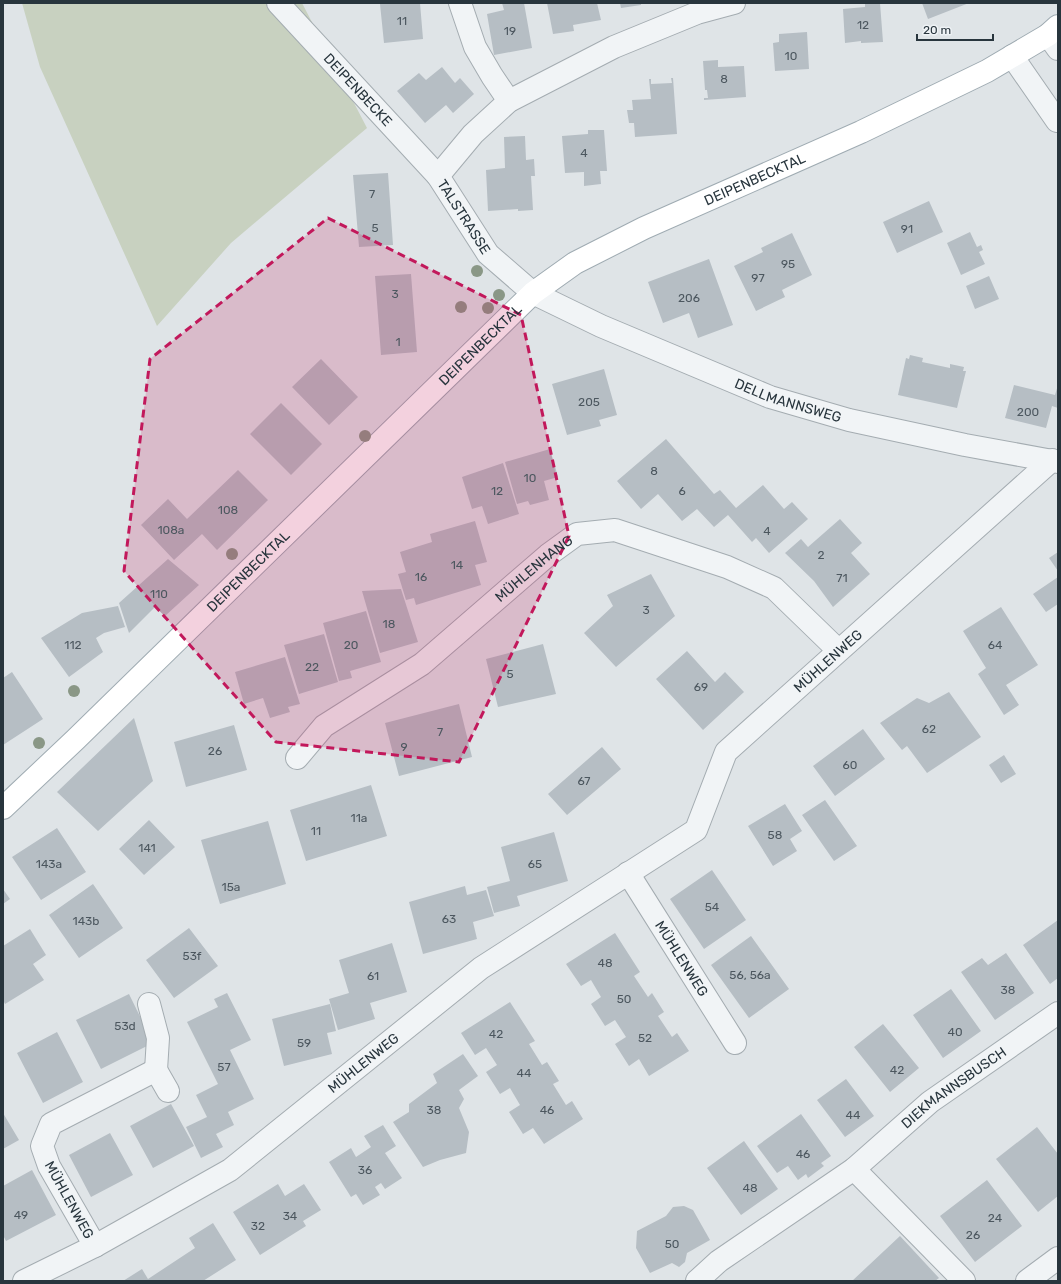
<svg xmlns="http://www.w3.org/2000/svg" width="1061" height="1284" font-family="Rubik,sans-serif">
	<style>
		.green { fill: #c8d1c0 }
		.building { fill: #b6bec4 }
		.lines { fill: none; stroke-linecap: round; stroke-linejoin: round }
		.minor-casing { stroke: #a4acb1; stroke-width: 24 }
		.major-casing { stroke: #9fabb2; stroke-width: 24 }
		.minor { stroke: #f1f4f6; stroke-width: 22 }
		.major { stroke: #fff; stroke-width: 22 }
		.tree { fill: #8a9786 }
		.marked { fill: #c2185b; fill-opacity: 0.2; stroke: #c2185b; stroke-width: 3; stroke-dasharray: 8 5; stroke-linejoin: round }
		.labels { text-anchor: middle; dominant-baseline: central; stroke-width: 3; stroke-linejoin: round; paint-order: stroke }
		.number-label { font-size: 12px; fill: #4c575f }
		.street-label { font-size: 14px; fill: #28353d; stroke: #eef2f5 }
	</style>
	<rect width="100%" height="100%" fill="#dfe4e7"/>
	<path class="green" d="M22,3H302L367,128L231,243L157,326L40,67Z"/>
	<path class="building" d="M389,3H420L423,39L384,43L380,4Z
		M502,3H524L532,48L494,55L487,14L504,10Z
		M547,3H597L601,20L573,25L574,31L553,34Z
		M620,3H641V5L621,8Z
		M865,3H880L883,42L861,43V41L845,43L843,9L865,7Z
		M922,3H969L928,19Z
		M807,32L809,69L775,71L773,43L779,42V34Z
		M718,60V67L744,66L746,97L704,100V98H708L707,90H705L703,61Z
		M442,67L455,83L460,78L474,94L453,113L446,105L425,123L397,91L419,73L426,80Z
		M671,78H673L677,134L635,137L634,123H629L627,110H633L632,100L651,99L649,79H651V84L672,83Z
		M588,130H604L607,171H600L601,184L584,186V172L565,173L562,136L588,134Z
		M525,136L526,160L534,159L535,176H531L533,210L518,211V209L488,211L486,170L505,168L504,137Z
		M388,173L393,245L359,247L353,175Z
		M929,201L943,232L897,253L883,222Z
		M970,232L977,247L981,245L983,250L979,252L985,264L961,275L947,243Z
		M792,233L812,275L782,290L785,297L756,311L734,266L763,252L761,248Z
		M709,259L733,325L698,338L689,313L663,323L648,282Z
		M411,274L417,352L381,355L375,276Z
		M989,276L999,299L975,309L966,286Z
		M910,355L923,358L922,362L950,368V364L964,367L963,371H966L957,408L898,395L906,358L909,359Z
		M321,359L358,397L329,425L292,387Z
		M604,369L617,415L599,420L601,426L567,435L552,384Z
		M1014,385L1055,395L1058,385V408L1052,406L1046,428L1005,418Z
		M281,403L322,444L291,475L250,434Z
		M666,439L714,494L720,490L736,508L763,485L784,509L792,502L808,519L769,553L756,538L752,542L728,515L714,527L697,509L682,521L658,494L641,509L617,481Z
		M550,449L558,477L544,481L549,500L530,505L528,501L517,504L505,462Z
		M503,463L519,514L488,524L482,506L472,509L462,477Z
		M238,470L268,500L217,550L202,534L174,560L141,525L168,499L187,519Z
		M840,519L862,543L851,553L870,574L833,607L814,581L785,553L801,539L808,547Z
		M475,521L487,562L475,565L481,585L416,605L414,598L406,600L398,574L406,572L400,552L432,542L430,534Z
		M1058,552V571L1049,558Z
		M168,559L199,585L165,616L155,607L129,633L119,603Z
		M651,574L675,616L616,667L584,633L613,606L607,595Z
		M1058,577V604L1046,612L1033,594Z
		M401,589L418,642L380,653L362,591Z
		M118,606L125,627L104,633L96,638L103,652L69,677L41,638L82,613Z
		M1001,607L1038,665L1006,685L1019,705L1004,715L978,674L986,668L963,631Z
		M366,611L381,662L350,671L352,678L339,681L323,623Z
		M324,634L338,682L299,694L284,645Z
		M543,644L556,694L498,707L486,659Z
		M687,651L715,682L725,672L744,692L703,730L656,679Z
		M285,657L300,704L288,707L290,712L270,718L263,698L244,704L235,672Z
		M12,672L43,719L3,745V678Z
		M949,692L981,737L927,773L907,746L902,750L880,723L917,698L929,703Z
		M459,704L472,757L399,776L385,723Z
		M134,718L153,781L98,831L57,792Z
		M234,725L247,770L186,787L174,742Z
		M863,729L885,759L835,796L813,766Z
		M602,747L621,769L567,815L548,794Z
		M1004,755L1016,774L1001,783L989,765Z
		M371,785L387,836L306,861L290,810Z
		M825,800L857,846L834,861L802,815Z
		M785,804L802,831L790,839L797,851L773,866L748,826Z
		M149,820L175,847L144,875L119,849Z
		M268,821L286,884L220,904L201,840Z
		M57,828L86,872L41,900L12,857Z
		M554,832L568,881L517,896L520,906L494,913L487,887L510,881L501,847Z
		M712,870L746,920L704,949L670,899Z
		M93,884L123,928L79,958L49,915Z
		M465,886L467,895L486,890L494,916L473,922L477,939L423,954L409,902Z
		M3,889L10,899L3,904Z
		M1058,920V978L1050,984L1023,945Z
		M189,928L218,966L174,998L146,960Z
		M30,929L46,955L33,964L44,980L5,1004L3,1000V946Z
		M615,933L640,972L634,976L648,997L652,993L664,1012L658,1016L672,1037L677,1033L689,1051L649,1076L639,1059L629,1066L615,1044L626,1037L615,1020L605,1026L591,1004L601,997L591,980L581,986L566,964Z
		M751,936L789,989L749,1018L711,965Z
		M392,943L407,992L370,1003L375,1019L338,1030L329,999L349,993L339,960Z
		M1006,953L1034,993L995,1020L961,972L982,958L988,965Z
		M951,989L981,1031L943,1058L913,1015Z
		M227,993L251,1040L230,1050L254,1099L228,1112L234,1125L216,1134L223,1147L201,1158L186,1127L207,1117L196,1095L218,1084L187,1022L218,1007L214,999Z
		M129,994L153,1043L101,1069L76,1020Z
		M510,1002L535,1041L529,1044L542,1065L547,1062L559,1081L553,1084L566,1105L572,1101L583,1119L544,1144L533,1128L523,1134L509,1112L520,1105L510,1088L500,1094L486,1072L497,1065L486,1048L475,1055L461,1033Z
		M330,1004L336,1031L327,1033L332,1054L284,1066L272,1019Z
		M883,1024L919,1068L890,1092L854,1047Z
		M57,1032L83,1082L43,1103L17,1053Z
		M463,1054L478,1076L459,1090L464,1099L459,1108L469,1132L466,1153L440,1160L423,1167L393,1122L409,1112V1104L437,1083L433,1074Z
		M846,1079L874,1116L845,1137L817,1100Z
		M171,1104L194,1146L153,1168L130,1126Z
		M3,1113L19,1140L3,1149Z
		M801,1114L831,1156L821,1163L824,1166L808,1178L806,1174L798,1180L788,1166L777,1173L757,1146Z
		M383,1125L396,1146L385,1153L402,1178L385,1189L381,1183L375,1187L380,1195L363,1205L356,1194L351,1197L329,1162L351,1148L356,1157L371,1147L364,1136Z
		M1037,1127L1058,1154V1196L1038,1212L996,1159Z
		M110,1133L133,1175L91,1197L69,1155Z
		M744,1141L778,1189L741,1215L707,1168Z
		M32,1170L56,1215L6,1241L3,1235V1186Z
		M987,1180L1022,1226L975,1262L940,1216Z
		M278,1184L285,1196L304,1184L321,1210L303,1221L306,1226L260,1255L233,1212Z
		M684,1206L693,1210L710,1240L687,1253L685,1262L679,1267L672,1263L650,1273L636,1248L637,1231L666,1216L673,1207Z
		M213,1223L236,1260L203,1281H123L142,1269L148,1279L195,1248L189,1238Z
		M900,1236L939,1278L935,1281H852Z"/>
	<g class="lines">
		<defs>
			<g id="minor">
				<path id="s1" d="M278,3L438,176L488,254L533,293L601,326L770,397L849,420L965,445L1058,462"/>
				<path d="M460,3L475,47L492,76L509,101"/>
				<path d="M1048,35L1058,49"/>
				<path d="M1012,56L1057,121"/>
				<path d="M438,176L473,134L509,101L614,47L697,13L734,3"/>
				<path id="s2" d="M297,758L324,726L422,664L548,555L577,534L615,530L727,567L774,588L838,650"/>
				<path id="s3" d="M628,873L735,1043"/>
				<path d="M149,1004L158,1038L156,1070"/>
				<path d="M156,1070L168,1091"/>
				<path d="M854,1169L964,1281"/>
				<path d="M95,1246L49,1166L42,1146L51,1124L156,1070"/>
				<path id="s4" d="M24,1281L95,1246L230,1170L481,968L696,830L726,752L1052,460"/>
				<path id="s5" d="M697,1281L719,1261L854,1169L930,1102L1058,1013"/>
				<path d="M1027,1281L1058,1258"/>
			</g>
			<g id="major">
				<path id="s6" d="M3,808L75,740L533,293L575,263L644,228L861,132L987,71L1048,35L1058,26"/>
			</g>
		</defs>
		<use href="#minor" class="minor-casing"/>
		<use href="#major" class="major-casing"/>
		<use href="#minor" class="minor"/>
		<use href="#major" class="major"/>
	</g>
	<g class="tree">
		<circle cx="477" cy="271" r="6"/>
		<circle cx="499" cy="295" r="6"/>
		<circle cx="461" cy="307" r="6"/>
		<circle cx="488" cy="308" r="6"/>
		<circle cx="365" cy="436" r="6"/>
		<circle cx="232" cy="554" r="6"/>
		<circle cx="74" cy="691" r="6"/>
		<circle cx="39" cy="743" r="6"/>
	</g>
	<path class="marked" d="M328,218L521,315L569,536L459,762L276,742L124,571L150,359Z"/>
	<g class="labels">
		<g class="number-label">
			<text x="402" y="21">11</text>
			<text x="863" y="25">12</text>
			<text x="510" y="31">19</text>
			<text x="791" y="56">10</text>
			<text x="724" y="79">8</text>
			<text x="584" y="153">4</text>
			<text x="372" y="194">7</text>
			<text x="375" y="228">5</text>
			<text x="907" y="229">91</text>
			<text x="788" y="264">95</text>
			<text x="758" y="278">97</text>
			<text x="395" y="294">3</text>
			<text x="689" y="298">206</text>
			<text x="398" y="342">1</text>
			<text x="589" y="402">205</text>
			<text x="1028" y="412">200</text>
			<text x="654" y="471">8</text>
			<text x="530" y="478">10</text>
			<text x="497" y="491">12</text>
			<text x="682" y="491">6</text>
			<text x="228" y="510">108</text>
			<text x="171" y="530">108a</text>
			<text x="767" y="531">4</text>
			<text x="821" y="555">2</text>
			<text x="457" y="565">14</text>
			<text x="421" y="577">16</text>
			<text x="842" y="578">71</text>
			<text x="159" y="594">110</text>
			<text x="646" y="610">3</text>
			<text x="389" y="624">18</text>
			<text x="73" y="645">112</text>
			<text x="351" y="645">20</text>
			<text x="995" y="645">64</text>
			<text x="312" y="667">22</text>
			<text x="510" y="674">5</text>
			<text x="701" y="687">69</text>
			<text x="929" y="729">62</text>
			<text x="440" y="732">7</text>
			<text x="404" y="747">9</text>
			<text x="215" y="751">26</text>
			<text x="850" y="765">60</text>
			<text x="584" y="781">67</text>
			<text x="359" y="818">11a</text>
			<text x="316" y="831">11</text>
			<text x="775" y="835">58</text>
			<text x="147" y="848">141</text>
			<text x="49" y="864">143a</text>
			<text x="535" y="864">65</text>
			<text x="231" y="887">15a</text>
			<text x="712" y="907">54</text>
			<text x="449" y="919">63</text>
			<text x="86" y="921">143b</text>
			<text x="192" y="956">53f</text>
			<text x="605" y="963">48</text>
			<text x="750" y="975">56, 56a</text>
			<text x="373" y="976">61</text>
			<text x="1008" y="990">38</text>
			<text x="624" y="999">50</text>
			<text x="125" y="1026">53d</text>
			<text x="955" y="1032">40</text>
			<text x="496" y="1034">42</text>
			<text x="645" y="1038">52</text>
			<text x="304" y="1043">59</text>
			<text x="224" y="1067">57</text>
			<text x="897" y="1070">42</text>
			<text x="524" y="1073">44</text>
			<text x="434" y="1110">38</text>
			<text x="547" y="1110">46</text>
			<text x="853" y="1115">44</text>
			<text x="803" y="1154">46</text>
			<text x="365" y="1170">36</text>
			<text x="750" y="1188">48</text>
			<text x="21" y="1215">49</text>
			<text x="290" y="1216">34</text>
			<text x="995" y="1218">24</text>
			<text x="258" y="1226">32</text>
			<text x="973" y="1235">26</text>
			<text x="672" y="1244">50</text>
		</g>
		<g class="street-label">
			<text stroke="none"><textPath href="#s1" startOffset="118">DEIPENBECKE</textPath></text>
			<text stroke="none"><textPath href="#s6" startOffset="989">DEIPENBECKTAL</textPath></text>
			<text stroke="none"><textPath href="#s1" startOffset="284">TALSTRASSE</textPath></text>
			<text stroke="none"><textPath href="#s6" startOffset="665">DEIPENBECKTAL</textPath></text>
			<text stroke="none"><textPath href="#s1" startOffset="665">DELLMANNSWEG</textPath></text>
			<text stroke="none"><textPath href="#s2" startOffset="305">MÜHLENHANG</textPath></text>
			<text stroke="none"><textPath href="#s6" startOffset="341">DEIPENBECKTAL</textPath></text>
			<text stroke="none"><textPath href="#s4" startOffset="1032">MÜHLENWEG</textPath></text>
			<text stroke="none"><textPath href="#s3" startOffset="101">MÜHLENWEG</textPath></text>
			<text stroke="none"><textPath href="#s4" startOffset="405">MÜHLENWEG</textPath></text>
			<text stroke="none"><textPath href="#s5" startOffset="322">DIEKMANNSBUSCH</textPath></text>
			<text transform="translate(69 1200) rotate(61)">MÜHLENWEG</text>
		</g>
	</g>
	<rect width="1061" height="1284" fill="none" stroke="#28353d" stroke-width="8"/>
	<path d="M917 34v6h76v-6" fill="none" stroke="#28353d" stroke-width="2"/>
	<text x="923" y="34" font-size="12" fill="#28353d" stroke="#eef2f5" stroke-width="3" paint-order="stroke">20 m</text>
</svg>
